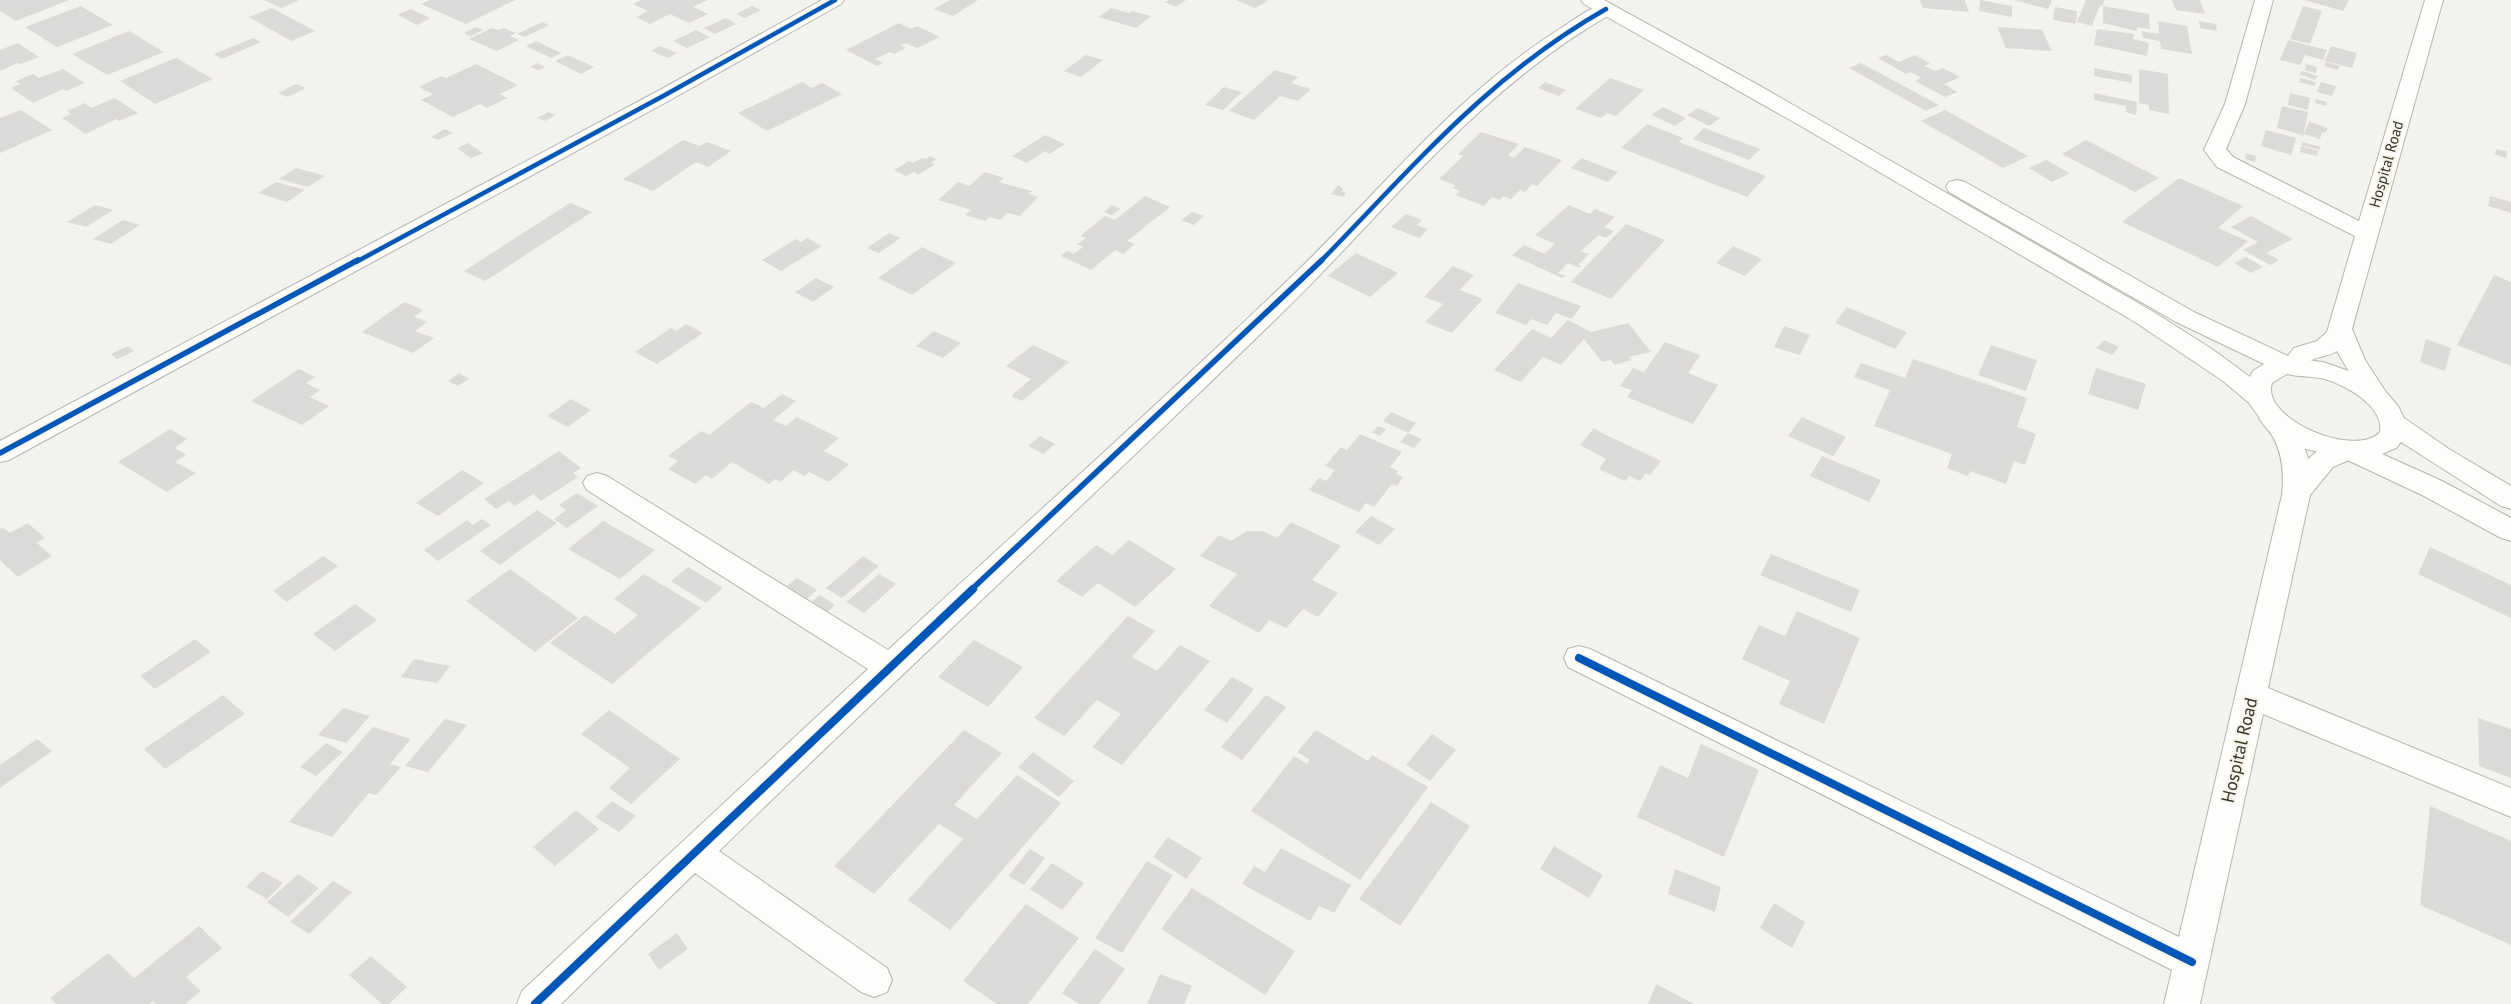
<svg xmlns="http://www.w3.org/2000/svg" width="2511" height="1004" font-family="'PT Sans',sans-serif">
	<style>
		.building { fill: #dcdad9 }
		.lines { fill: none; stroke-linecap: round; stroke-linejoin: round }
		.minor-casing { stroke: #b5b4b0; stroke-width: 2 }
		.highway-casing { stroke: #b5b4b0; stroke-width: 2 }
		.minor { fill: #fdfdfc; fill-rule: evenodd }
		.highway { fill: #fdfdfc; fill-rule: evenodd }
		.cycleway-far2-casing { stroke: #f8f3e8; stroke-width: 7 }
		.cycleway-far1-casing { stroke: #f8f3e8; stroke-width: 9 }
		.cycleway-casing { stroke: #f8f3e8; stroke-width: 11 }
		.cycleway-far2 { stroke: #0057b8; stroke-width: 4.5 }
		.cycleway-far1 { stroke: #0057b8; stroke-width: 5.5 }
		.cycleway { stroke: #0057b8; stroke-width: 8 }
		.labels { text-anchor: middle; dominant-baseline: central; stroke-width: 4; stroke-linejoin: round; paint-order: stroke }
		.far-street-label { font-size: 15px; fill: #34332e; stroke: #f8f3e8 }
		.street-label { font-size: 18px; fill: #34332e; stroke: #f8f3e8 }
	</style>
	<rect width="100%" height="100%" fill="#f4f2ec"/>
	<path class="building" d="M0,0H69L16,21L0,11Z
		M264,0H299L281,8Z
		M430,0H515L466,24L421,4Z
		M641,0H707L693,7L708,14L689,23L670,14L650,24L636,17L648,11L633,4Z
		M950,0H978L953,16L934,9Z
		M1169,0H1186L1176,7L1165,2Z
		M1236,0H1265L1268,1L1255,8Z
		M1920,0H1965L1969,12L1923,8Z
		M1980,0L2012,6V17L1979,11Z
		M2014,0H2052L2048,9Z
		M2086,0H2105L2102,6L2100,5L2092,26L2077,22Z
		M2172,0H2200L2205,14L2176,10Z
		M2304,0H2349L2343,11Z
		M81,6L113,25L57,47L25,27Z
		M752,6L761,10L745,18L736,14Z
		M2103,6L2149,14L2150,29L2137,27V31L2103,23Z
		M2303,6L2322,11L2310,44L2290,39Z
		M2055,7L2077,11L2076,24L2053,20Z
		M272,8L315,31L291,41L249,17Z
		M1111,8L1129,13L1132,11L1151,16L1136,28L1099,17Z
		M411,9L430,18L417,25L398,15Z
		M726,18L736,24L715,34L704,28Z
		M2158,21L2187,26L2192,54L2161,49L2160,41L2143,38L2142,31L2159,34Z
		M2199,21L2216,24L2217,31L2200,28Z
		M542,22L549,25L525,37L517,34Z
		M899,23L911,29L917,26L940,37L917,48L906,43L900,45L906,48L894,54L890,52L875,59L883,63L877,66L846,50Z
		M476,27L483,30L471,36L464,33Z
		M1997,27L2042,30L2052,51L2006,48Z
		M492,28L499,30L504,28L516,33L510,36L519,40L497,51L469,39Z
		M2097,29L2134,34L2133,39L2149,43L2147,56L2094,45Z
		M696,30L710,37L687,48L673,41Z
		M129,31L164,52L107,75L72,54Z
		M253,38L261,42L222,59L214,54Z
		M2288,40L2327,50L2323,60L2305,55L2300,65L2280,60Z
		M536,41L561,53L551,58L526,46Z
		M18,43L39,57L20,64L18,63L0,71V50Z
		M660,46L677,53L668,58L651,51Z
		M2331,46L2357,53L2352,68L2325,61Z
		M568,55L594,67L581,74L555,61Z
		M1086,55L1103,60L1081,77L1064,71Z
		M1886,55L1899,62L1915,55L1930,63L1925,66L1935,71L1943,68L1960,77L1944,84L1957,92L1945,97L1915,81L1921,78L1911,72L1906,74L1878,58Z
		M176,58L213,79L155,104L120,81Z
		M2326,62L2340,66L2338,70L2324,66Z
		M537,63L545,67L538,70L530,67Z
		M1861,63L1939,105L1926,111L1849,68Z
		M476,64L518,85L500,94L507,98L487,108L480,104L453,117L421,100L433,94L419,87L441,76L446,78Z
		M2306,64L2317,67L2316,73L2305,70Z
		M2094,68L2132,75V83L2094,76Z
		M63,69L85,83L66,91L63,89L33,103L11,88L20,84L16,81L33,74L39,78Z
		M2139,69L2168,74L2169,114L2149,110V105L2139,103Z
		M1275,70L1298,77L1291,83L1311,89L1298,101L1280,96L1254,120L1229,111Z
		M2302,71L2318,76L2315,80L2299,74Z
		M1610,78L1644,90L1616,116L1607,113L1601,118L1575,109Z
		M2300,78L2316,82L2315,86L2299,82Z
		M802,82L812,88L822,83L842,94L767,131L738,113Z
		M1545,82L1566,90L1559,96L1538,88Z
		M2321,82L2336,86L2332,96L2317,92Z
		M296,84L306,88L288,97L278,93Z
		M1224,87L1242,92L1223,110L1205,105Z
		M2094,93L2137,102L2136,115L2126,112V106L2094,100Z
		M2290,93L2310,98L2308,110L2288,105Z
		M115,98L138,113L119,121L116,119L86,134L62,118L71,114L67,111L85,103L91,108Z
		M2316,99L2327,102L2326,106L2315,103Z
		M2282,106L2308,112L2303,137L2302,135L2277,128Z
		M1663,107L1686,118L1675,126L1651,115Z
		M1698,108L1720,118L1709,126L1687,115Z
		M21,110L52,130L0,153V118Z
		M1945,110L2028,156L2003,168L1921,121Z
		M549,112L556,115L545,121L537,118Z
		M2309,122L2328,128L2325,133L2322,132L2320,139L2304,134Z
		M1647,124L1683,138L1679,142L1766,176L1747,197L1621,148Z
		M1704,128L1760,149L1749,160L1693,139Z
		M445,129L453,133L438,140L431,137Z
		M2266,130L2296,138L2291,155L2261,146Z
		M1481,132L1519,144L1508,155L1514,158L1525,147L1562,160L1537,186L1532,184L1525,192L1520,190L1511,199L1503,196L1500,200L1492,197L1484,206L1456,195L1460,191L1453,188L1455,185L1439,179L1463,156L1458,154Z
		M1045,135L1065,144L1050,154L1045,151L1027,163L1012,156Z
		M683,140L700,146L707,142L731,151L708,167L696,162L653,191L623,179Z
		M2086,140L2159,178L2135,192L2062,154Z
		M2302,142L2321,147L2319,150L2301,145Z
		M468,143L483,153L471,158L457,148Z
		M2301,146L2318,151L2317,156L2300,152Z
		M2496,149L2507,151L2506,158L2495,154Z
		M2246,153L2256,156L2255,162L2245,159Z
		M930,156L936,159L931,163L935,164L918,175L914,172L906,176L894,170L909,161L913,163L922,158L925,159Z
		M1581,158L1618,172L1608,182L1571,168Z
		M2046,160L2070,173L2052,182L2029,168Z
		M296,168L325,176L308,187L279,179Z
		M985,172L1004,178L999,182L1032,191L1029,194L1038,197L1020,216L1008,213L1000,220L989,217L985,221L965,215L971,210L938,200L958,182L969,186Z
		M2179,178L2243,206L2218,228L2248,241L2218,267L2122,222Z
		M276,182L305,190L287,202L258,193Z
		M1338,185L1343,189L1342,191L1346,193L1343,197L1331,194Z
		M1145,196L1170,207L1127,241L1135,244L1123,254L1115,250L1091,270L1061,256L1067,251L1074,254L1083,247L1077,244L1086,238L1080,236L1105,216L1115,220Z
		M2490,196L2511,202V213L2488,206Z
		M570,203L592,212L485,281L464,271Z
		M95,205L113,210L86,227L67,222Z
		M1112,205L1120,209L1112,215L1104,212Z
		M1569,205L1590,214L1595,209L1615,217L1604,227L1614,231L1606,238L1599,235L1581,251L1589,254L1578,265L1581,266L1579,268L1568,263L1558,273L1565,276L1562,278L1512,255L1524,245L1544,254L1555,244L1535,235Z
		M1192,212L1204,216L1194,225L1181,220Z
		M1406,214L1422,220L1417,225L1428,229L1419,238L1391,227Z
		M2251,216L2293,239L2266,253L2279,260L2270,265L2243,250L2258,242L2231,227Z
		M123,220L140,225L111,244L93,239Z
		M1626,224L1665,240L1611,299L1571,282Z
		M889,233L900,238L879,253L867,248Z
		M807,238L822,246L781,271L762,260L796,239L801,242Z
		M1733,246L1762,259L1745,276L1716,263Z
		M922,247L956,263L912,295L878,278Z
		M1356,253L1398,273L1370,297L1328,276Z
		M2246,257L2263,267L2251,273L2234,263Z
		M1453,266L1474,275L1460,290L1483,299L1452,333L1425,322L1443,304L1424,297Z
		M2494,275L2511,282V366L2457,345Z
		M816,278L834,287L813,302L795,292Z
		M1518,283L1581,306L1572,319L1556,313L1547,325L1531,319L1526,325L1495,313Z
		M404,302L423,310L414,317L427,322L415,331L434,338L413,353L362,332Z
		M1847,307L1907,332L1895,349L1835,323Z
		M1568,320L1591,332L1628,323L1651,352L1629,357L1632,360L1615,365L1611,360L1602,362L1584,339L1561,365L1543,357L1521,382L1494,370L1532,329L1551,338Z
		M686,324L703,333L657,364L635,352L671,328L676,331Z
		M1784,326L1810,335L1800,355L1774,347Z
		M934,331L961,343L943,358L916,346Z
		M2426,339L2451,348L2445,371L2420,362Z
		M2104,340L2119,347L2112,355L2096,348Z
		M1665,342L1700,355L1688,373L1718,385L1693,424L1627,397L1632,390L1620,386L1633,368L1644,372Z
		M1033,345L1069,362L1022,401L1011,396L1031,379L1006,366Z
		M1991,345L2037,360L2026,391L1978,375Z
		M128,346L134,351L117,359L111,354Z
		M1913,359L2027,398L2017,427L2036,434L2025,465L2014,461L2006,484L1970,471L1968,476L1947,468L1952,454L1874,426L1890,390L1854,377L1861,363L1905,378Z
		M2096,368L2146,384L2138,410L2088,394Z
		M299,369L315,377L306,383L320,390L310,397L329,406L302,425L251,401Z
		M459,373L469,379L458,386L448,381Z
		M782,394L796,401L773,420L786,426L797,417L839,438L824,451L849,464L829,482L809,472L804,476L794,470L780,482L775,479L769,484L732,462L712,479L706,475L695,484L668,469L678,461L668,456L701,431L709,435L751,402L764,408Z
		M571,399L591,410L568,427L547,416Z
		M1391,412L1416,423L1408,433L1383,421Z
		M1802,417L1846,437L1833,456L1788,436Z
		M1378,426L1386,429L1380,436L1372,432Z
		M1594,428L1602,433L1661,461L1650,475L1646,473L1640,481L1629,476L1625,481L1599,469L1606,459L1580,445Z
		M170,429L187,439L175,448L186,455L175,462L196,473L167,492L118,462Z
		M1408,433L1422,439L1414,448L1400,442Z
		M1360,434L1402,452L1390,467L1398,471L1396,474L1403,477L1397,486L1392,484L1374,507L1366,503L1359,512L1309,490L1319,478L1326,481L1335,470L1325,466L1341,447L1347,450Z
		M1040,436L1055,444L1043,454L1028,446Z
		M559,451L581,468L573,473L578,477L541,501L533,494L515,506L509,501L496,509L484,499Z
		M1822,456L1881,480L1869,502L1810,476Z
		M462,470L484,483L438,516L416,503Z
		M577,493L598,506L567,528L554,519L566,510L559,505Z
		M537,510L557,523L500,565L480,551Z
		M1371,516L1395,529L1379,545L1355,532Z
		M482,519L491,525L438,561L424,550L467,520L473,525Z
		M603,521L655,550L620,579L568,549Z
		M1291,522L1341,546L1312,580L1338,593L1318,617L1303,609L1286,628L1269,620L1259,633L1209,606L1237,574L1200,556L1219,535L1231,541L1247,531H1263L1277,538Z
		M28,523L45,538L37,543L52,556L18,577L0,560V529L3,528L10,533Z
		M1129,540L1176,569L1135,607L1098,583L1082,597L1056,581L1096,545L1112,555Z
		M2430,547L2511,585V618L2418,574Z
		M1771,554L1860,590L1851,612L1760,575Z
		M323,556L338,566L287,602L273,591Z
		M863,556L879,566L842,598L826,588Z
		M688,567L723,588L706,603L671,581Z
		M510,569L578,618L535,652L466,601Z
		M644,574L701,608L612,684L550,643L585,615L615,634L638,615L614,599Z
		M879,574L896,584L864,613L846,602Z
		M797,578L817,590L807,599L787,586Z
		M820,595L835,605L825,614L809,604Z
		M355,604L377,620L335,651L313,634Z
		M1797,611L1860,638L1824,724L1779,704L1790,681L1742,659L1759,625L1785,636Z
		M1128,616L1155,631L1132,657L1157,671L1180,645L1210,661L1122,765L1092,747L1121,714L1097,700L1064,736L1034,718Z
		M195,639L211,652L155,689L140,676Z
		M974,640L1023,667L988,707L938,677Z
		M414,659L450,666L437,683L401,677Z
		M1232,677L1254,689L1227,723L1204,710Z
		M223,695L245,714L165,769L144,749Z
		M1266,695L1286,707L1242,760L1221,747Z
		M343,708L370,716L346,743L318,735Z
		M609,710L680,759L631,804L609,788L630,768L581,734Z
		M2478,718L2511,729V778L2479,766Z
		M445,719L467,725L428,772L405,766Z
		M373,727L411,739L390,764L401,767L376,795L369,793L332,837L289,822Z
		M964,730L1002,753L954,805L977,819L1017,775L1061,803L950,930L908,900L963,839L939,824L874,894L834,866Z
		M1316,730L1368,761L1372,755L1428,787L1360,880L1251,811L1294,756L1307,764L1310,760L1297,752Z
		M1432,734L1456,750L1430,781L1406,765Z
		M37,739L52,751L0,788V765Z
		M326,743L343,752L316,776L300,767Z
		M1701,744L1759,770L1724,857L1637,817L1660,765L1688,778Z
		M1033,752L1074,781L1059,797L1018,767Z
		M612,801L636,816L619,832L595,817Z
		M1431,802L1470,826L1400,926L1359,899Z
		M2430,806L2511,841V945L2420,905Z
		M576,810L599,829L555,866L533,847Z
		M1168,837L1202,858L1186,879L1153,857Z
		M1554,846L1603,875L1589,898L1540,869Z
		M1281,848L1351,885L1334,913L1319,906L1310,921L1242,884L1254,866L1265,872Z
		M1030,849L1045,858L1024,885L1008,876Z
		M1147,861L1173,875L1122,953L1095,938Z
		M1052,863L1084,883L1062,910L1030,889Z
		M1675,869L1721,887L1715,912L1668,894Z
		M262,871L283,883L267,899L246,887Z
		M298,874L319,888L288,917L267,902Z
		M333,881L352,892L309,934L290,922Z
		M1192,888L1295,951L1265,995L1161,929Z
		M1774,903L1805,922L1792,948L1760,928Z
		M1026,904L1079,938L1028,1004H997L963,981Z
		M199,926L222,948L186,977L201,991L185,1004H156L153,1001L149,1004H56L50,998L108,953L134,978Z
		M677,933L688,949L659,970L648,954Z
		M1095,949L1125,969L1099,1004H1079L1062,993Z
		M371,956L407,987L389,1004H382L349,975Z
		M1160,974L1192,986L1184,1004H1147Z
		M1656,984L1694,1004H1648Z"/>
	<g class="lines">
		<defs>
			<path id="minor" d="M822,0H844L841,4L672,99L9,460L0,462V441L658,91Z
				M2255,0H2273L2245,104L2226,149L2233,157L2359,221L2425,0H2443L2352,329L2365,360L2389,397L2385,403L2376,406L2367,403L2337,351C2330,356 2321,356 2314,359C2300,365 2305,378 2284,372L2280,366L2294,348L2317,341L2327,332L2355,236L2217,167L2204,150L2225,104Z
				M1606,3L1613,5L1615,9L1613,13C1477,90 1390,208 1281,314C1095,495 905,670 719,851L887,968L892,980L887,992L874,997L861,992L695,873L561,1004H517L522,991L868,669L587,490L583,483L587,476L597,473L607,476L888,650C1021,527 1157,406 1288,280C1376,196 1452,98 1555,32C1571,22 1588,8 1606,3Z
				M2272,409C2292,415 2303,440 2308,459C2321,447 2338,438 2356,443L2360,450L2356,457L2333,467L2310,495L2268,688L2511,788V817L2263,714L2200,1004H2164L2172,970L1568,667L1564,658L1568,649L1579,646L1590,649L2179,937L2282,495C2284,475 2283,455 2273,437C2269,430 2263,425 2259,418L2263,412Z"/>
			<path id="highway" d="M1581,0H1604L1760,86L2152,311L2212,349L2250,377L2253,371L2264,364L2176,322L1949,192L1946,187L1949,182L1957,180L1965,182L2194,312L2292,358L2323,362L2366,377L2386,392L2398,406L2404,418L2449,449L2511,486V509L2501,506L2401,442L2396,448L2382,454L2442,481L2511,518V541L2501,538L2422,495L2343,458L2306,449L2282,438L2266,426L2248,402L2223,381L2135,322L1799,125L1584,4ZM2287,374C2299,377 2313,376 2325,379C2347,386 2384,406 2380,432C2356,459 2260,419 2272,383Z"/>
		</defs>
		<use href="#minor" class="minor-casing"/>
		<use href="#highway" class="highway-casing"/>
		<use href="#minor" class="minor"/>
		<use href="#highway" class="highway"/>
		<defs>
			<path id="cycleway-far2" d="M356,262L665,95L835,0
				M1320,262C1413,167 1488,76 1606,9"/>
			<path id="cycleway-far1" d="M0,453L358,260
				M971,590L1322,260"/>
			<path id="cycleway" d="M1579,658L2192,962
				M535,1004L973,589"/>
		</defs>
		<use href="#cycleway-far2" class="cycleway-far2-casing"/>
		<use href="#cycleway-far1" class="cycleway-far1-casing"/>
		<use href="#cycleway" class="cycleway-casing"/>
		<use href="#cycleway-far2" class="cycleway-far2"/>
		<use href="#cycleway-far1" class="cycleway-far1"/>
		<use href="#cycleway" class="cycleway"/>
	</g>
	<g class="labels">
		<g class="far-street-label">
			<text transform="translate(2386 164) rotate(-74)">Hospital Road</text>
		</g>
		<g class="street-label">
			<text transform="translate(2239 750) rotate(-77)">Hospital Road</text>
		</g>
	</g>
</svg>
